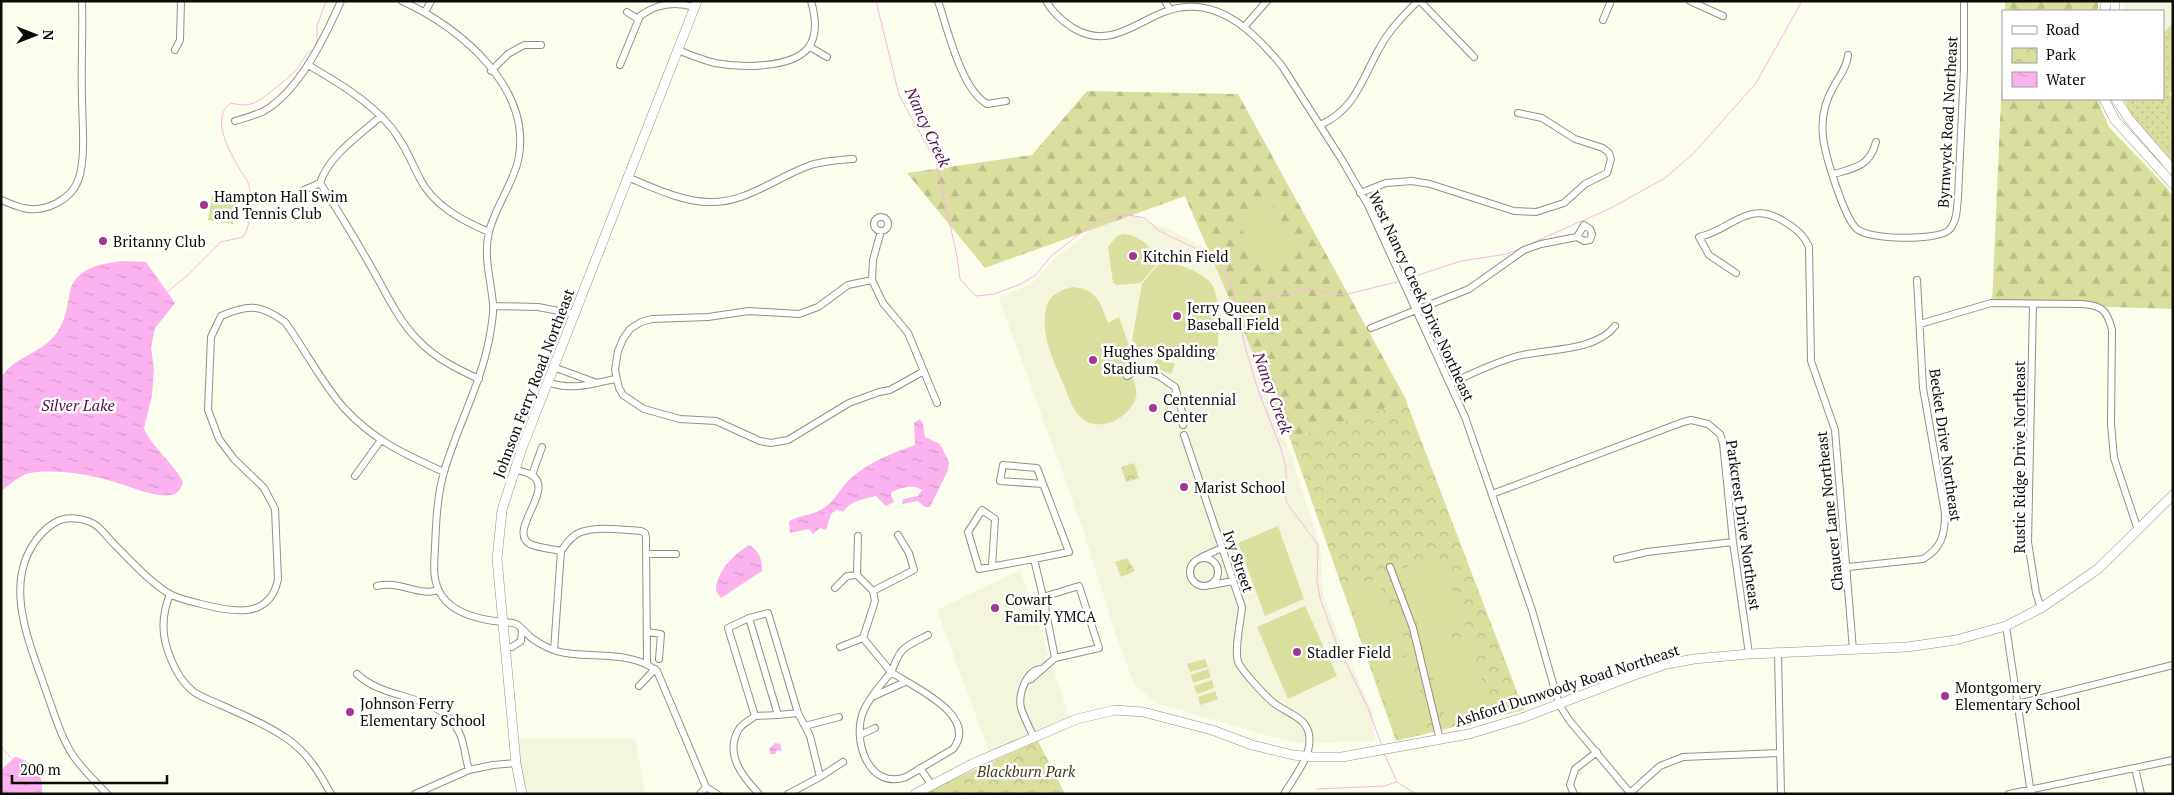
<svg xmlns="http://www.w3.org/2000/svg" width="2174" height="795" font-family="'PT Serif',serif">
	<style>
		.built { fill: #f3f5dd }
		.grass { fill: url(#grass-dots) }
		.forest { fill: url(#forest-firs) }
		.park { fill: url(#park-crowns) }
		.pitch { fill: #dadf9e }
		.water { fill: url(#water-ripples) }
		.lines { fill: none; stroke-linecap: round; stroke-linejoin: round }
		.stream { stroke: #fcb2ee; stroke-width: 1 }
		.minor-casing { stroke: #919284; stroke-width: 8 }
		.major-casing { stroke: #919284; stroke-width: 10 }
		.minor { stroke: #fff; stroke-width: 6 }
		.major { stroke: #fff; stroke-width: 9 }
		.poi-dot { fill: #a13494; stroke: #fff; stroke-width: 2 }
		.labels { text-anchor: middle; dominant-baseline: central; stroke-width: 5; stroke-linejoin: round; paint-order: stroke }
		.street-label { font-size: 15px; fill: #0c0c07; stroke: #fff }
		.poi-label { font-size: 15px; fill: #0c0c07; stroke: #fff; text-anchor: start }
		.park-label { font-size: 15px; font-style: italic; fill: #3d3f19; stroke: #fff }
		.water-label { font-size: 16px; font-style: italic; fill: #501149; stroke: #fff }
	</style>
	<defs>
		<pattern id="grass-dots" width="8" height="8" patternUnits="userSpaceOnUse" patternTransform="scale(1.25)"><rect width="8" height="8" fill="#dadf9e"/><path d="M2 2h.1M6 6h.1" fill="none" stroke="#babe87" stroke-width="1.8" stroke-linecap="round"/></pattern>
		<pattern id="forest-firs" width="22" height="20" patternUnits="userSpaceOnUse" patternTransform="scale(1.25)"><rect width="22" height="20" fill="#dadf9e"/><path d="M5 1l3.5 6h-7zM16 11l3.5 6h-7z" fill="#babe87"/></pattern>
		<pattern id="park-crowns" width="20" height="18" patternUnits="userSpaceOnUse" patternTransform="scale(1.25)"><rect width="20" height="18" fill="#dadf9e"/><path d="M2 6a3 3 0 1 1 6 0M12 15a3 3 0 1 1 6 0" fill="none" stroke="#babe87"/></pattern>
		<pattern id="water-ripples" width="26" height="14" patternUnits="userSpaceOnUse" patternTransform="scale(1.25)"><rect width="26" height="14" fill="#fcb2ee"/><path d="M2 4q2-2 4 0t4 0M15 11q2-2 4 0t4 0" fill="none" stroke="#d798cb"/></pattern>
	</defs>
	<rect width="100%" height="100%" fill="#fbfded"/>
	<path class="built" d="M2124,1H2173V156L2129,111L2124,99H2163V11H2124Z
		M1127,213L1174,232L1230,261L1259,380L1279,423L1292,458L1320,546L1323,595L1343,648L1372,710L1375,741L1300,743L1266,735L1156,703L1136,686L1130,673L1114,629L1082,526L999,298L1031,284L1057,257L1086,235L1096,219Z
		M1020,570L1070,719L989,751L937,610Z
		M513,739H635L645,794H520Z"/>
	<path class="grass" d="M2173,23V89L2169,94L2173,97V162L2132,116L2124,99H2163V34Z"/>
	<path class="forest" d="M2005,1H2098V11H2005Z
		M2003,55V99H2097L2109,127L2168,189L2173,197V309L1992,303Z
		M1087,91L1238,94L1407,401L1290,439L1185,196L985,268L907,173L1032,155Z"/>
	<path class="park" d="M212,196L237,201L233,224L208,220Z
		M1406,401L1524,710L1396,741L1290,439Z
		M1134,463L1139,478L1126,482L1121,467Z
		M1127,558L1135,571L1121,577L1115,562Z
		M1038,741L1065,794H924L934,788Z"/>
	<path class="pitch" d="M214,198L233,201L231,210L213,207Z
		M1271,201L1298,255L1263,271L1236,218Z
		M213,210L231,213L229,221L211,218Z
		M1124,234C1141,235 1151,248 1159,261L1141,283L1117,285L1113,283L1108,247L1117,236Z
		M1160,262C1171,262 1177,264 1187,268C1195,271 1204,276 1210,282C1222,294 1218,342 1217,359L1136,348L1132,340L1142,284Z
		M1072,287C1097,289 1100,302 1108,323L1119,317L1136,365L1128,368C1132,377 1138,387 1136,397C1130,417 1103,432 1084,420C1073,412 1070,400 1065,388C1055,363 1037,331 1048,303C1052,293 1063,290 1072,287Z
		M1157,358L1175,364L1171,374L1153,367Z
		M1278,526L1304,599L1265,616L1238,543Z
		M1442,559L1466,628L1424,641L1399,569Z
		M1377,578L1409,649L1372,661L1348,591Z
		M1305,606L1337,676L1288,699L1257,627Z
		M1470,636L1489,707L1445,718L1424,647Z
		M1411,655L1429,723L1397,732L1375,668Z
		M1205,659L1208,667L1190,672L1187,664Z
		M1208,669L1211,677L1193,683L1191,675Z
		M1212,680L1214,688L1197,694L1194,686Z
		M1215,691L1218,699L1200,705L1198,697Z"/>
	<path class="water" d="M124,261L146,262L175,303L155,328L151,347L154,369L152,395L144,429C154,450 173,462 183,482C181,489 178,494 171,495C154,498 127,485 111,481C86,474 56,469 30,473C20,475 10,485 1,491V376C6,372 10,366 15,363C29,354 46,347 56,334C66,320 67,306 70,291C76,267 104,263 124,261Z
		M920,419L923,424L925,437L940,444L949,462L948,470L930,507H925L918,501L902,504L903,499L918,496L922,490C915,484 900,487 892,492L891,495L894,502L886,506L876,496C864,499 850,501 843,512L837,509L831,514L826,530L820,528L813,534L809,529L790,533L789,522L791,520C802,515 814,515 824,508C836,500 840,488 850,479C871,461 890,454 915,445L914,423Z
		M749,545C758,549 763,561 762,571L721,598L716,591C716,572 734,554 749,545Z
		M775,743L780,744L782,751L777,750L775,754H770L769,749Z
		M15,757C34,762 44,774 42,794H1V770Z"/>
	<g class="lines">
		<path class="stream" d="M876,1L899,95L936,162L957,256L960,279L976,296L994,294L1021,284L1036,275L1050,257L1086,229L1099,221L1114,216L1129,215L1145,218L1159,231L1201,251L1218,262L1230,280L1246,350L1258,390L1280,446L1286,467V502L1318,545L1317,581L1320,598L1336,642L1368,708L1382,746
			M317,44V26L326,1
			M1409,278L1461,261L1507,254L1611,208L1665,178L1694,153L1756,83L1802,1
			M167,292L188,275L221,242L243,237C252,224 252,201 249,185C247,179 242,174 239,168C229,151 210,117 231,103C239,105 246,106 254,103C262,100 291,76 297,69C302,62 306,52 314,49
			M1238,304L1308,289L1343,295L1397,282
			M1,747L12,759
			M1384,753L1397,782L1416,794
			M1317,789L1385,786L1396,782"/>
		<defs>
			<path id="minor" d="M402,1C460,27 534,89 518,161C512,186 495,207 489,232C483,256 491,280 493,304C494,315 491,329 489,340C480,386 457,427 444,472C437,496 436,523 435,548C434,564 432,582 442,596C454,614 482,620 503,622C507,623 512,622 516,624C522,627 527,635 533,639C541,645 555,652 566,653C596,658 632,651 657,671L706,787L717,794
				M938,1C948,30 961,89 987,104L1006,101
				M1046,1C1053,13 1062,21 1073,28C1116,54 1145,10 1185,7C1226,3 1258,37 1282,66L1342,160L1368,205L1465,417L1532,610L1559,704L1569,720L1631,794
				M1165,1L1170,10
				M1420,1L1474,57
				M1690,1L1723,16
				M425,12L431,1
				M627,12L638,19
				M1603,20L1611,1
				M1244,27L1267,1
				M810,47L827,57
				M175,50L180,40L181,1
				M678,50C690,55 703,60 715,63C731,66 749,67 765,65C808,61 823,43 811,1
				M1848,55C1847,67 1840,75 1834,86C1825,101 1821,119 1823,137C1825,155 1844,218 1857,229C1869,240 1938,241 1949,230C1957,222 1957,208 1958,197L1964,69V1
				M308,65C337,82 368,100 390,126C404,143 411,161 420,179C434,206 463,221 489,232
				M620,65L640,16C656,4 674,1 694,7
				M491,71L508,54L524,45H541
				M235,121C245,118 256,115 264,111C300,90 325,37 341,1
				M1320,125C1355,110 1362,79 1379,49C1389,30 1403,16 1418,1
				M1834,174C1855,168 1870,166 1876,142
				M627,177C652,187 680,201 707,202C746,204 776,177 811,165C824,161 839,160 853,159
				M320,183C339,212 357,242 374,272C387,295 399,321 418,340C435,358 457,369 479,379
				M302,191L320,183C329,155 360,135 381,116
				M1360,193L1386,183L1412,181L1430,184L1514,211L1536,212L1564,203L1585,184L1607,173L1611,159L1609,153L1603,148L1575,139L1542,118L1518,113
				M1,200C8,203 16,206 23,208C45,213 72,200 79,178C86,155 82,121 82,97C81,65 83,33 82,1
				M874 224a7 7 0 1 1 14 0a7 7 0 1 1-14 0Z
				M881,231L873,260L872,280L883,303L908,333L937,403
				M1736,273L1709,255L1699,237C1732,230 1748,198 1785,222C1796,229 1804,235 1809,247L1811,361L1835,430L1853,650
				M872,280L848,285L818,307L799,314L749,311L708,317L652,319L641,322L630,329L623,339L618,351L615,370L619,388L623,395L644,409L680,419L716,421L760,441L771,443L788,440L849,403L879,392L890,390L924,371
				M2033,304L2028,542L2036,593L2041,608
				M493,306L538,307L574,314
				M1920,324L1991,303L2080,304C2101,305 2107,309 2112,330L2111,424L2114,458L2138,530
				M1371,328L1469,289L1524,250L1541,244L1577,237L1584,241L1590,240L1592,234L1590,229L1584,225L1577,237
				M553,367L597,383
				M1127,376L1139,369L1159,376L1175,387L1184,419L1183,425
				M547,382C572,391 591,384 615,379
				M1450,384C1470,374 1492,364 1514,357C1544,348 1594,353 1615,326
				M1184,435L1242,607C1241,621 1233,653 1239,664C1245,674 1266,697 1275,704C1292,716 1313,719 1309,746C1306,763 1293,779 1284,794
				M514,469C520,471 528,472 533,476C554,491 507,531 530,544C539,548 552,549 561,551
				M532,475L542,447
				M355,476L381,440
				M1492,494L1683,422L1691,420L1708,424L1720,434L1723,443L1733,542L1749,654
				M646,554H676
				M1202,557L1222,548
				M1190 572a14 14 0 1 1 28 0a14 14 0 1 1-28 0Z
				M1617,559L1647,552L1733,542
				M992,566L995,519L982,510L968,532L979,569L1034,559
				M1390,567L1413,628L1440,740
				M1848,567L1923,559C1942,548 1945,534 1945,513L1923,388L1917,280
				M857,575L858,536
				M1211,585L1233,581
				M377,586C398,580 421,597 438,590
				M835,588L847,576L857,575L873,591L875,601L863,638L840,647
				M873,591L914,570L909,553L898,535
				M170,594C162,614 161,634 169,654C174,668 181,682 194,692C201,697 212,701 221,705C243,715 266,724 286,738C307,752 319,772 331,794
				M1043,597L1034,559L1069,552L1037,468L1003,465L1000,481L1043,484
				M749,618L778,715L755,716
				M2006,626L2031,794
				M647,632L661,634L659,659
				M863,638L891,672C894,667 895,662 898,657C902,646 919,640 928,635
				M505,647H512L521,641L522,630
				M554,650L561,551C566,544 572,535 581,532C599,526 622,530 641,531L645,533L646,538L647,663
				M1778,653L1781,794
				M891,672C911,686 980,715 953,749L906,777C868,791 851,738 864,710C870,696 882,684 891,672Z
				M357,674C387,703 438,691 459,732C465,744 465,758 469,770
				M1027,680L1031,679L1055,658L1099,648L1079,586L1043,597L1055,658
				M639,686L655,669
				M874,696L905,682
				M2017,704L2173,665
				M778,715L798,713
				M805,726L839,717
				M860,735L875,728
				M1034,738C1030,728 1024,718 1021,708C1018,695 1026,669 1042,669
				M920,768L931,784
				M2135,768L2141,794
				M820,777L843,762
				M1630,793L1660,766L1683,757L1779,753
				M107,794C96,782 84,771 74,757C61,738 54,713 46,691C30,644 2,584 37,539C43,531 51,524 60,520C71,516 88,519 97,526C103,531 109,539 115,545C132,562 148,580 168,593C178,599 190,601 201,604C232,612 270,620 278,579L275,509L264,488L234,459L219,439L208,410L211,337L221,316C248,304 260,304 285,322C304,348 323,385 344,408C373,440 406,455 444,472
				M415,794L469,770L493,765L516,763
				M700,794L706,787
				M759,794C742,776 724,754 739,729C742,724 750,720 755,716L728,628L749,618L768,613L798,713L810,736L820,777L788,794
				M1574,794L1570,785L1575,769L1597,752
				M2009,794L2173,760"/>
			<path id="major" d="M2105,11L2106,1
				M2115,11V1
				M2104,99L2115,120L2173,184
				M2116,99L2129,119L2173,170
				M522,794L516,763L497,559L502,510L522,448L697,1
				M915,794L972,764L1077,719L1115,710L1143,712L1212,730L1252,745L1293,755L1314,757H1342L1469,734L1522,718L1640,673L1667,664L1694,659L1749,654L1907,647L1956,640L2006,626L2041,608L2098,569L2173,495"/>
		</defs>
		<use href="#minor" class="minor-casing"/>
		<use href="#major" class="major-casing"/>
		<use href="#minor" class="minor"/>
		<use href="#major" class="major"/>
	</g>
	<g class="poi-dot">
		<circle cx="204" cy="205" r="5"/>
		<circle cx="103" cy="241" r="5"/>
		<circle cx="1133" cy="256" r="5"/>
		<circle cx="1177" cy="316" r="5"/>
		<circle cx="1093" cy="360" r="5"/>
		<circle cx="1153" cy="408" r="5"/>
		<circle cx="1184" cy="487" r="5"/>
		<circle cx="995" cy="608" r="5"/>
		<circle cx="1297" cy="652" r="5"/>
		<circle cx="1945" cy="696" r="5"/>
		<circle cx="350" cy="712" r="5"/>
	</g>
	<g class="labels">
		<g class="street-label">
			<text transform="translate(1947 122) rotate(-87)">Byrnwyck Road Northeast</text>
			<text transform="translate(1422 296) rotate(65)">West Nancy Creek Drive Northeast</text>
			<text transform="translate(533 383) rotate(-69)">Johnson Ferry Road Northeast</text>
			<text transform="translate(1946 445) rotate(82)">Becket Drive Northeast</text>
			<text transform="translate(2019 457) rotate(-90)">Rustic Ridge Drive Northeast</text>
			<text transform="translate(1829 511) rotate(-96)">Chaucer Lane Northeast</text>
			<text transform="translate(1744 525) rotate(82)">Parkcrest Drive Northeast</text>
			<text transform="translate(1239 561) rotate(71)">Ivy Street</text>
			<text transform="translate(1567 685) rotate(-18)">Ashford Dunwoody Road Northeast</text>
		</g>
		<g class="poi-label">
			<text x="214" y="196">Hampton Hall Swim<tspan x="214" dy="17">and Tennis Club</tspan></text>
			<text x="113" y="241">Britanny Club</text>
			<text x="1143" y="256">Kitchin Field</text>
			<text x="1187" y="307">Jerry Queen<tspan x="1187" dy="17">Baseball Field</tspan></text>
			<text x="1103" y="351">Hughes Spalding<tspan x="1103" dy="17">Stadium</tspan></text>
			<text x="1163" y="399">Centennial<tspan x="1163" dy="17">Center</tspan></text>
			<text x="1194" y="487">Marist School</text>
			<text x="1005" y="599">Cowart<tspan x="1005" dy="17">Family YMCA</tspan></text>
			<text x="1307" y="652">Stadler Field</text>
			<text x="1955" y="687">Montgomery<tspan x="1955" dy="17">Elementary School</tspan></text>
			<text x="360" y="703">Johnson Ferry<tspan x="360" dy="17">Elementary School</tspan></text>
		</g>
		<g class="park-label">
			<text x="1026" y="771">Blackburn Park</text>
		</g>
		<g class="water-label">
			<text transform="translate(928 127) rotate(65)">Nancy Creek</text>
			<text transform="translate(1273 393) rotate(70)">Nancy Creek</text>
			<text x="78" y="405">Silver Lake</text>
		</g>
	</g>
	<rect width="2174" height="795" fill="none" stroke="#0c0c07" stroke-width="5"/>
	<rect x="2002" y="10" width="162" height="90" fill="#ffffff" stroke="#9e9e9c"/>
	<rect x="2012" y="26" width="25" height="8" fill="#ffffff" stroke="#9e9e9c"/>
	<text x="2046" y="35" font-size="15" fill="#0c0c07">Road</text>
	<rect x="2012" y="48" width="25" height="15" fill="url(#park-crowns)" stroke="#9e9e9c"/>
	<text x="2046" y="60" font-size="15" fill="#0c0c07">Park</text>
	<rect x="2012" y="72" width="25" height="15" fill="url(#water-ripples)" stroke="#9e9e9c"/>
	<text x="2046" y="85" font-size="15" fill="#0c0c07">Water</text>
	<g transform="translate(35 35) rotate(90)" stroke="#ffffff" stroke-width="4" paint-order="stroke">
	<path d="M0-4L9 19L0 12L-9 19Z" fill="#0c0c07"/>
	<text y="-8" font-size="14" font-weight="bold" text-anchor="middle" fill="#0c0c07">N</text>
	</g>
	<path d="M12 775v8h155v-8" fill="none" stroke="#0c0c07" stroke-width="2.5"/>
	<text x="20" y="775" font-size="15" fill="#0c0c07" stroke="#ffffff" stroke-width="4" paint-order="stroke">200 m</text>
</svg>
